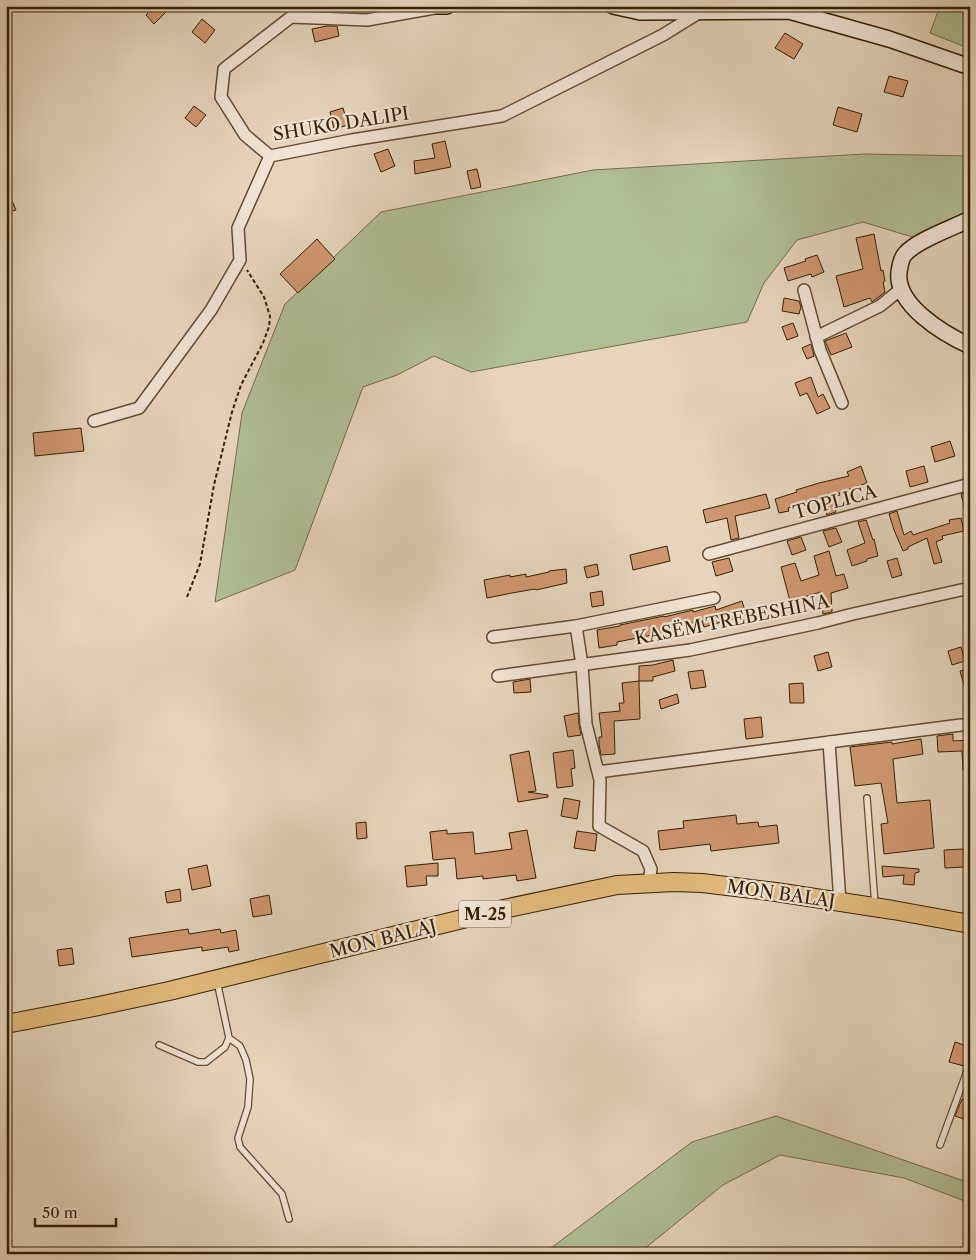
<svg xmlns="http://www.w3.org/2000/svg" width="976" height="1260" font-family="'Libre Caslon Text',serif">
	<style>
		.green { fill: #b0be94; stroke: #746e4a }
		.building { fill: #cf9771; stroke: #371f00 }
		.lines { fill: none; stroke-linecap: round; stroke-linejoin: round }
		.lane-casing { stroke: #634c2f; stroke-width: 8 }
		.street-casing { stroke: #634c2f; stroke-width: 14 }
		.secondary-casing { stroke: #371f00; stroke-width: 18 }
		.primary-casing { stroke: #371f00; stroke-width: 20 }
		.path { stroke: #371f00; stroke-width: 2; stroke-dasharray: 4 2.5; stroke-linecap: butt }
		.lane { stroke: #efe3d3; stroke-width: 5.5 }
		.street { stroke: #efe3d3; stroke-width: 11 }
		.secondary { stroke: #efe3d3; stroke-width: 15 }
		.primary { stroke: #e3ba7e; stroke-width: 18 }
		.labels { text-anchor: middle; dominant-baseline: central; stroke-width: 4.5; stroke-linejoin: round; paint-order: stroke }
		.shield { fill: #efe3d3; stroke: #6e5a3f; stroke-width: 1 }
		.shield-label { font-size: 16px; font-weight: bold; fill: #371f00 }
		.street-label { font-size: 18px; fill: #371f00; stroke: #efe3d3 }
	</style>
	<rect width="100%" height="100%" fill="#e6d4bb"/>
	<filter id="stains"><feTurbulence type="fractalNoise" baseFrequency=".004" numOctaves="4"/><feColorMatrix values="0 0 0 0 .2 0 0 0 0 .09 0 0 0 0 .02 0 0 0 .5 -.17"/></filter>
	<radialGradient id="worn" r=".72"><stop offset=".6" stop-color="#630" stop-opacity="0"/><stop offset="1" stop-color="#630" stop-opacity=".3"/></radialGradient>
	<path class="green" d="M940,6H970V41L968,48L930,33Z
		M864,154L970,156V225L919,239L863,222L797,240L764,283L747,322L471,372L434,356L397,375L363,387L295,570L215,602L242,413L285,304L381,212L593,170Z
		M776,1116L970,1183V1203L904,1178L780,1155L723,1185L638,1254H543L692,1142Z"/>
	<path class="building" d="M155,6H160L166,12L154,24L146,15Z
		M202,19L215,30L205,43L192,32Z
		M327,26H337L339,36L315,42L312,29Z
		M785,33L803,44L794,59L775,48Z
		M889,76L908,81L903,97L884,92Z
		M194,106L206,115L196,127L185,118Z
		M838,107L862,114L857,132L833,125Z
		M343,108L348,125L334,129L330,112Z
		M445,141L451,167L415,174L414,161L435,158L432,144Z
		M388,149L395,166L381,172L374,154Z
		M477,169L481,187L471,189L467,171Z
		M6,187L16,210L6,213Z
		M874,234L881,271L883,270L885,281L883,282L885,292L872,302L870,298L844,307L836,276L863,269L856,238Z
		M317,239L335,259L298,293L280,274Z
		M817,255L824,272L812,277L811,274L788,281L784,268L806,261L805,259Z
		M784,298L799,301L801,307L799,314L782,311Z
		M793,323L798,336L787,340L782,327Z
		M846,333L852,347L831,355L825,341Z
		M811,344L814,356L807,359L802,348Z
		M811,377L818,397L823,394L830,408L817,414L807,393L800,396L795,383Z
		M81,428L84,451L35,456L33,433Z
		M950,441L955,456L935,462L931,447Z
		M861,466L867,483L839,493L840,495L832,497L836,512L827,515L822,497L788,508L789,511L779,513L775,499L797,492L796,490L819,483L849,476L847,472Z
		M924,466L928,482L910,487L906,471Z
		M970,492V517L967,518L961,494Z
		M766,494L770,508L735,516L739,538L731,540L727,518L706,523L703,510Z
		M897,511L904,535L911,531L913,535L950,523L949,520L961,518L964,531L942,536L943,539L936,542L942,562L934,564L927,538L908,547V549L903,551L894,530L889,514Z
		M866,520L873,540L874,539L878,556L867,559V561L852,566L847,550L865,543L858,522Z
		M836,528L842,542L829,547L823,531Z
		M801,537L806,550L792,555L787,541Z
		M667,546L670,561L633,570L630,555Z
		M829,551L836,576L844,574L848,588L831,593L832,612L823,614L821,592L790,601L781,567L795,563L801,581L819,575L814,556Z
		M729,558L733,571L716,576L712,562Z
		M897,558L902,575L892,578L887,561Z
		M597,564L599,575L587,578L584,567Z
		M566,569L567,583L536,590L535,589L512,593L487,598L484,580L510,575V577L526,574V577L549,572V571Z
		M602,591L604,605L592,607L590,593Z
		M742,601L746,614L732,619L704,627L702,621L677,626L678,630L617,642V645L599,648L597,630L620,626V625L664,616V617L693,610V612L715,606L716,610Z
		M961,647L965,661L952,665L948,651Z
		M828,652L832,667L818,671L814,656Z
		M673,660L675,671L653,677V681H639V666L653,665Z
		M970,669V696H967L960,671Z
		M703,670L706,687L691,689L688,672Z
		M530,679L531,692L514,693L513,682Z
		M639,681L640,719L614,721L615,754L601,755L599,744V737H602L599,713L620,711L619,703H624L622,683Z
		M803,683L804,703H790L789,684Z
		M677,694L679,703L661,709L659,700Z
		M578,713L579,725L581,735L568,737L564,716Z
		M761,717L763,737L746,739L744,719Z
		M953,734V741L970,740V769L963,770L962,751L938,752L937,736Z
		M921,739L923,754L893,759L897,803L930,800L934,848L884,854L881,824L888,823L881,783L855,786L850,747L892,742V744Z
		M573,750L575,768L571,769L573,786L557,788L553,753Z
		M529,751L536,791L528,792L548,795V797L518,802L510,755Z
		M564,798L580,801L577,819L561,816Z
		M736,815L737,824L758,822L759,827L777,825L779,843L711,851L710,844L660,850L658,831L684,828L683,821Z
		M366,822L367,838L357,839L356,823Z
		M447,830V834L473,832L475,854L512,849L509,833L527,830L536,878L517,881L516,875L483,879V876L457,879L455,858L433,860L430,832Z
		M577,831L597,834L595,851L574,848Z
		M964,849L965,867L945,868L944,850Z
		M438,863V876H426L427,885L407,887L405,866Z
		M207,865L211,886L192,890L188,869Z
		M882,866L919,869V872L915,873L914,885L903,884L904,875L883,877Z
		M180,889L181,901L167,903L165,892Z
		M269,895L272,914L253,917L250,899Z
		M188,929L189,934L220,929L221,933L236,930L239,950L229,952L228,947L202,951V947L132,957L129,938Z
		M72,948L74,964L59,966L57,950Z
		M955,1042L970,1047L968,1059L964,1066L949,1062Z
		M962,1099L969,1101L964,1119L955,1116Z"/>
	<g class="lines">
		<defs>
			<path id="lane" d="M867,798L875,905
				M229,1038L240,1046L246,1060L250,1079L248,1107L238,1138L240,1147L282,1194L289,1219
				M159,1045L198,1062H206L225,1047L229,1038L217,981
				M940,1145L970,1063"/>
			<path id="street" d="M440,7L367,20L291,17L224,69L221,97L245,135L270,156L352,140L502,116L663,35L700,12
				M804,290L820,350L842,403
				M816,337L880,306L901,289
				M94,421L139,408L211,310L240,260L238,228L270,156
				M709,554L970,484
				M576,626L582,665L586,724L600,780L599,826L643,851L651,869L650,876L651,883
				M493,637L576,626L714,598
				M498,676L690,650L818,623L853,614L970,588
				M829,742L840,902
				M598,772L961,725"/>
			<path id="secondary" d="M438,6H447
				M613,6L640,12L789,11L889,39L970,67
				M970,219C953,228 917,240 905,254C901,258 900,266 899,272C895,305 944,334 970,346"/>
			<path id="primary" d="M6,1024L94,1007L169,991L499,910L617,885L674,882L702,883L776,892L893,910L970,924"/>
		</defs>
		<use href="#lane" class="lane-casing"/>
		<use href="#street" class="street-casing"/>
		<use href="#secondary" class="secondary-casing"/>
		<use href="#primary" class="primary-casing"/>
		<path class="path" d="M187,597L200,564L214,485L232,412L241,385L263,343L269,327L270,316L264,297L247,270"/>
		<use href="#lane" class="lane"/>
		<use href="#street" class="street"/>
		<use href="#secondary" class="secondary"/>
		<use href="#primary" class="primary"/>
	</g>
	<g class="labels">
		<rect class="shield" x="459" y="900.5" width="52" height="27" rx="4"/>
		<g class="shield-label">
			<text x="485" y="914">M-25</text>
		</g>
		<g class="street-label">
			<text transform="translate(341 124) rotate(-9)">SHUKO DALIPI</text>
			<text transform="translate(835 502) rotate(-15)">TOPLICA</text>
			<text transform="translate(732 620) rotate(-11)">KASËM TREBESHINA</text>
			<text transform="translate(781 894) rotate(8)">MON BALAJ</text>
			<text transform="translate(383 939) rotate(-14)">MON BALAJ</text>
		</g>
	</g>
	<rect width="976" height="1260" fill="none" stroke="#e6d4bb" stroke-width="25"/>
	<rect x="8" y="8" width="961" height="1245" fill="none" stroke="#371f00" stroke-width="2.5"/>
	<rect x="12" y="12" width="951" height="1235" fill="none" stroke="#371f00"/>
	<path d="M35 1218v8h81v-8" fill="none" stroke="#371f00" stroke-width="2.5"/>
	<text x="42" y="1218" font-size="15" fill="#371f00" stroke="#efe3d3" stroke-width="4" paint-order="stroke">50 m</text>
	<rect width="100%" height="100%" filter="url(#stains)"/>
	<rect width="100%" height="100%" fill="url(#worn)"/>
</svg>
